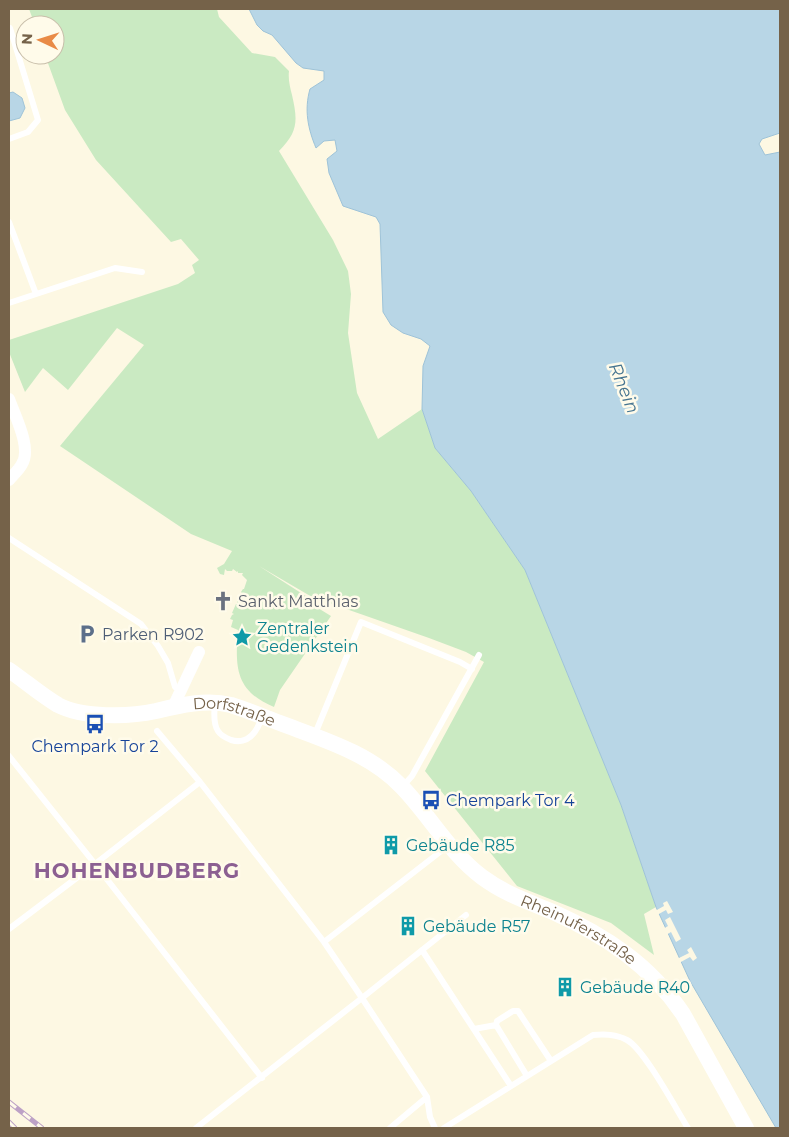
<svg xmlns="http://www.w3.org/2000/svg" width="789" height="1137" font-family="Montserrat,sans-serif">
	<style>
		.green { fill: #caeac2 }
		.water { fill: #b8d6e6; stroke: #9ec3d8 }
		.pier { fill: #fdf8e3 }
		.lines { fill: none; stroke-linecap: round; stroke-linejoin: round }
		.lane { stroke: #fff; stroke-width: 6 }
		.street { stroke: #fff; stroke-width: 12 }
		.secondary { stroke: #fff; stroke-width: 16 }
		.rail-casing { stroke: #bda2c6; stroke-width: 5 }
		.rail { stroke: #fffbea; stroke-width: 3; stroke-dasharray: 9; stroke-linecap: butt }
		.labels { text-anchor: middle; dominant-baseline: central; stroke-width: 5; stroke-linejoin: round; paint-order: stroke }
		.worship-label { font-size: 16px; fill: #5b616d; stroke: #fffbea; text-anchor: start }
		.culture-label { font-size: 16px; fill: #0d838f; stroke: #fffbea; text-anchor: start }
		.service-label { font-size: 16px; fill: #4e5e75; stroke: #fffbea; text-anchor: start }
		.street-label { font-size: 16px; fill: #756249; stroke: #fffbea }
		.transit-label { font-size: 16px; fill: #164399; stroke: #fffbea }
		.water-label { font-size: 18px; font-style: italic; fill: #457490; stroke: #fffbea }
		.district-label { font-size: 21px; font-weight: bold; letter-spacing: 1px; fill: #8c6092; stroke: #fffbea }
	</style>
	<rect width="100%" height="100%" fill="#fdf8e3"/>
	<path class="green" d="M29,9H217L219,17L252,53L275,57L289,71C288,79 290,87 292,95C298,121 298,132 279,151L333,240L348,271L351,294L348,333L357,393L378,439L422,409L435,448L471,491L525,570L621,805L656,907L644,914L654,955L611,923L517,886L425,771L484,662L466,652L429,638L312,597L259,566L315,602L313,605L331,616L280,690L274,707C235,691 235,667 238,630L231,627L233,620L230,619L232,615L234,614L232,613L236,604H239L237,602L240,594L243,595L241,592L243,589H244L247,580L242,575L243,573H238V571L237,572L233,569L232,571H227L225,569L224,575L220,574L217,568L224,564L232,551L191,534L60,446L144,345L117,328L68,390L43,368L25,392L9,352V340L178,284L195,273L192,265L199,260L181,239L171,242L96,160L65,110L45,55H55V25H35Z"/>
	<path class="water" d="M249,9H780V133L762,139L759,144L765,155L780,152V1128H776L690,981L656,907L621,805L525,570L471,491L435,448L422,409L423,366L430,346L421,339L403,333L391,325L383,312L380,224L376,217L343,206L329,173L327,159L337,151L335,140L324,141L316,148C308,129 304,110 310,89L324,80V71L303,68L296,63L272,35L263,31L257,25Z
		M13,92L22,98L25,108L20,118L9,121V93Z"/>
	<path class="pier" d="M667,901L673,912L668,914L666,910L657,915L655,911L664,906L663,903Z
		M670,917L681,939L676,942L671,932L666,935L663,929L668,926L665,920Z
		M691,947L697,958L693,961L690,957L679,963L677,959L689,953L687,950Z"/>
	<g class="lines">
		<path class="lane" d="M9,139L28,132L38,120L10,28
			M9,222L36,294
			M9,303L115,268L142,272
			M9,538L141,624L158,646L168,663L175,687L181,690
			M215,703C214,712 213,724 218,731C221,736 226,738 231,740C248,745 257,732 262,717
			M157,731L200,782
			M315,734L361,622L460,662L472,669
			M9,756L95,864L9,929
			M403,786L412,776L479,655
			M422,950L511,1086
			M474,1029L496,1025
			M527,1076L496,1025L497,1021L513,1011H518L551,1061
			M262,1078L95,864L200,782L324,942
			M196,1128L362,998L324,942L449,845
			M390,1128L427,1097
			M435,1128L430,1117L427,1097L362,998L466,915
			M444,1128L593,1035C605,1034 616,1034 627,1040C644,1049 676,1109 688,1128"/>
		<path class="street" d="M9,399C15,416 32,448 22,464C19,470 13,475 9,480
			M173,707L199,652"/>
		<path class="secondary" id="s1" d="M9,670C25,681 41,695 58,705C83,718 129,717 156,711C180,705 207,699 231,705C247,710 264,717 280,723C322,739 370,753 402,787C430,816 449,852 482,877C505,894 527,901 553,912C606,936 650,965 683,1014L746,1128"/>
		<defs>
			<path id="rail" d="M9,1102L42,1128
				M9,1122L15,1128"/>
		</defs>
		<use href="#rail" class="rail-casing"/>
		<use href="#rail" class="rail"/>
	</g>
	<defs>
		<symbol id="church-bare" viewBox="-9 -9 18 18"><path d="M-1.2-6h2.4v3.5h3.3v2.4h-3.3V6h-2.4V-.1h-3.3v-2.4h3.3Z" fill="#6b7280" stroke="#fffbea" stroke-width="2.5" paint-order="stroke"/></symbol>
		<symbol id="parking-bare" viewBox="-9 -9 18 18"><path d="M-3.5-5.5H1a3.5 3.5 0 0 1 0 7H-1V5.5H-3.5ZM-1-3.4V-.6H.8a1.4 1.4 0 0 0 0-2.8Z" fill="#5c6f8a" stroke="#fffbea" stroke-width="2.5" paint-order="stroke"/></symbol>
		<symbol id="sight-bare" viewBox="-9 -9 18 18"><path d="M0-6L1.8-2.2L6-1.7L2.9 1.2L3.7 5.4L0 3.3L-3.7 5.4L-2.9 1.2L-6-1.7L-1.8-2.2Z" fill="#0f9aa8" stroke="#fffbea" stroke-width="2.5" paint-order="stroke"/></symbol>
		<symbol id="bus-bare" viewBox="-9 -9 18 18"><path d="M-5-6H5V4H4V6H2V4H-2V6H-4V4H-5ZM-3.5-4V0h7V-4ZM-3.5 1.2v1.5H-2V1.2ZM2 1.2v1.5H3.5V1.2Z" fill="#1a4fb4" stroke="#fffbea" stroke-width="2.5" paint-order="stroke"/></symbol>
		<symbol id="building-bare" viewBox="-9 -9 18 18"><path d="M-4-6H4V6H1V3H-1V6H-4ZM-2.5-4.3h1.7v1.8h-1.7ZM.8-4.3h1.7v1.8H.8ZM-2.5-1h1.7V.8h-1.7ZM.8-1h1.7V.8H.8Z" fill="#0f9aa8" stroke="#fffbea" stroke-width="2.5" paint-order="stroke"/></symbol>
	</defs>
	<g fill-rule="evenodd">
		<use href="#church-bare" x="209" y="587" width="28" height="28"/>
		<use href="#parking-bare" x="73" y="620" width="28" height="28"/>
		<use href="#sight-bare" x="228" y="623" width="28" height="28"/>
		<use href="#bus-bare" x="81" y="710" width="28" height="28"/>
		<use href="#bus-bare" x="417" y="786" width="28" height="28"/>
		<use href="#building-bare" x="377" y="831" width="28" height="28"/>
		<use href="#building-bare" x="394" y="912" width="28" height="28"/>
		<use href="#building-bare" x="551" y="973" width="28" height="28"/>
	</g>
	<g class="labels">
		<g class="worship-label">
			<text x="238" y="601">Sankt Matthias</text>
		</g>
		<g class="culture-label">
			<text x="257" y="628">Zentraler<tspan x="257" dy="18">Gedenkstein</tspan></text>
			<text x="406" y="845">Gebäude R85</text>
			<text x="423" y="926">Gebäude R57</text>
			<text x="580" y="987">Gebäude R40</text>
		</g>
		<g class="service-label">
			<text x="102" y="634">Parken R902</text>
		</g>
		<g class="street-label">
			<text stroke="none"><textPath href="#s1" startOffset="240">Dorfstraße</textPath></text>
			<text stroke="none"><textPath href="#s1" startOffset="658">Rheinuferstraße</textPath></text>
		</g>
		<g class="transit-label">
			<text x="95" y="746">Chempark Tor 2</text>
			<text x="446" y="800" text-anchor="start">Chempark Tor 4</text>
		</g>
		<g class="water-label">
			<text transform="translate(624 388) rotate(68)">Rhein</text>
		</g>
		<g class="district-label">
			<text x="137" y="870">HOHENBUDBERG</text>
		</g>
	</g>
	<rect width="789" height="1137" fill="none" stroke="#756249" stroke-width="20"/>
	<g transform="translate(40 40) rotate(274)"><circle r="24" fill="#fffbea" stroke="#c8beaa"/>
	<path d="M0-4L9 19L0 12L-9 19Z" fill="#e98b46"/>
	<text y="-8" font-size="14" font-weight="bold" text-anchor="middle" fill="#756249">N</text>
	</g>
</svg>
